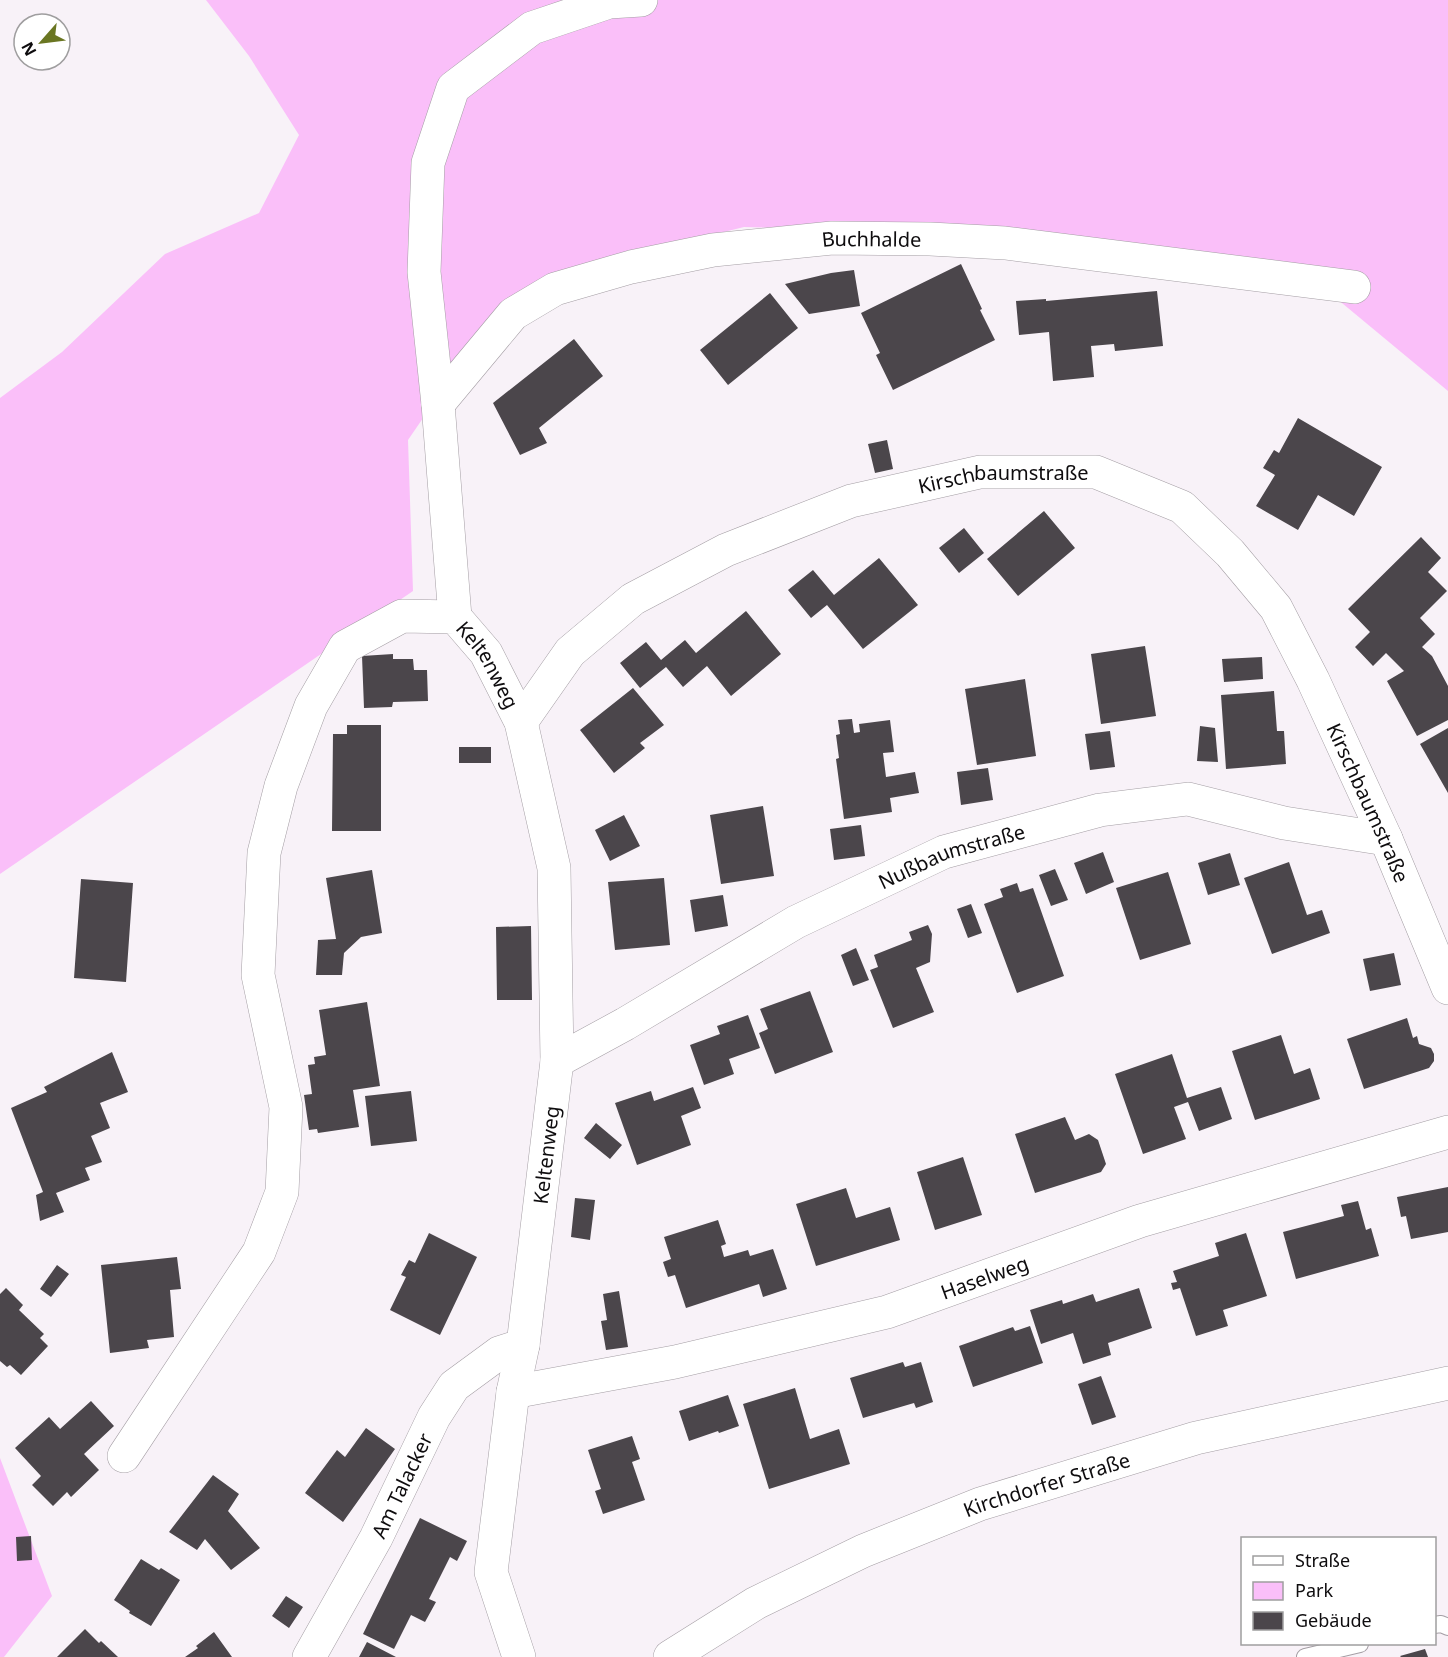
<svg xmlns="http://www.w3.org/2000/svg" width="1448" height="1657" font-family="'Noto Sans',sans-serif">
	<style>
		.green { fill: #fabff9 }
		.building { fill: #4b464b }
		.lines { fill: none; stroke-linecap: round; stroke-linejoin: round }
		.lane-casing { stroke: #a49ea4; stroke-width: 18 }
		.street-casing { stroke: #a49ea4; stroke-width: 34 }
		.secondary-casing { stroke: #a49ea4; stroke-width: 34 }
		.lane { stroke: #fff; stroke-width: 16 }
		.street { stroke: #fff; stroke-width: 33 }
		.secondary { stroke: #fff; stroke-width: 33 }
		.labels { text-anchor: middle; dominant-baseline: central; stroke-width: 6; stroke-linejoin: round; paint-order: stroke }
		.street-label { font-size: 20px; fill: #0e0c0e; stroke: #fff }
	</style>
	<rect width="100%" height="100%" fill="#f8f2f8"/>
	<path class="green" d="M206,0H1448V391L1307,274L1026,233L744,227L566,271L491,319L408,440L413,591L0,874V398L62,352L165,254L259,213L299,135L249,56Z
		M0,1458L52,1596L4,1657H0Z"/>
	<path class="building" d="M961,264L982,309L980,310L995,340L893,390L876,355L880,353L861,313Z
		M854,270L860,306L809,314L785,284L831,273Z
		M1157,291L1163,346L1115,351L1114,344L1091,346L1094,377L1053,381L1049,332L1019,335L1016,301L1046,299V301Z
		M770,293L798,328L728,385L700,350Z
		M574,339L603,376L539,428L547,443L520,455L493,403Z
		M1298,418L1382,467L1354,516L1318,495L1298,530L1256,506L1275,475L1263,468L1274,450L1279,453Z
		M887,440L893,469L875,473L868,444Z
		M1044,511L1075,548L1018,596L987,559Z
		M964,528L984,553L959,573L939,548Z
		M1421,537L1441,558L1428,572L1447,591L1420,618L1435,634L1422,647L1432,656L1448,686V720L1417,736L1387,681L1404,671L1386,653L1373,666L1355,647L1370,632L1348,609Z
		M879,558L918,605L863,649L827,605L811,618L788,590L813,570L834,595Z
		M746,611L781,654L731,696L707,666L683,687L666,667L640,688L620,663L646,642L661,660L685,640L696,653Z
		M1145,646L1156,716L1101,724L1091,654Z
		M393,654V659H413L414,670H427L428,701L393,702L392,707L364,708L362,656Z
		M1262,657L1263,679L1224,682L1222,659Z
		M1025,679L1036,756L977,765L965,689Z
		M633,688L664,725L640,743L645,748L614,773L580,730Z
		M1274,691L1277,731H1284L1286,764L1226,769L1221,695Z
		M852,719L854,733L860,732L859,724L890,720L894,752L883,753L886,777L915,772L919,793L890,798L892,812L844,819L836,759L839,758L836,735L840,734L838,720Z
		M347,725H381V831H332L333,734H347Z
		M1200,726L1215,728L1218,762L1197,761Z
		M1448,728V793L1420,744Z
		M1110,731L1115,767L1090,770L1085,734Z
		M459,747H491V763H459Z
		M988,768L993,800L961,805L957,772Z
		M763,806L774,876L721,884L710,815Z
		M624,815L640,846L610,861L595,830Z
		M861,825L865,856L834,860L830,829Z
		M1103,852L1114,882L1086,894L1074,863Z
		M1230,853L1240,885L1208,895L1198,863Z
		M1289,862L1307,915L1322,910L1330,933L1272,954L1244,878Z
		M1055,869L1068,900L1051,906L1039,875Z
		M372,870L382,933L361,937L344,953L342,975H316L318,940L336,939L326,878Z
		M1168,872L1191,944L1140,960L1116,888Z
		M664,878L670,945L615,950L608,882Z
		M81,879L133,883L126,982L74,978Z
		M1017,883L1020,892L1033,888L1064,976L1017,993L984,904L1003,897L1000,889Z
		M723,895L728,926L695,932L690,900Z
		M971,904L982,933L968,938L957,909Z
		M928,925L932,934L930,962L916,968L934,1012L893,1028L870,970L878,967L874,955L912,940L909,932Z
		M531,926L532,1000H497L496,927Z
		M856,948L869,980L853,986L841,955Z
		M1394,953L1401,985L1370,991L1363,959Z
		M810,991L833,1052L775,1074L759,1033L768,1029L760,1009Z
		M367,1002L380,1086L353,1090L359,1127L318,1133L317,1129L309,1130L304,1095L312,1094L308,1065L315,1064L314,1057L326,1055L319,1010Z
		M748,1015L760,1048L729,1059L734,1074L704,1085L690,1045L720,1034L717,1026Z
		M1407,1018L1413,1038L1417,1036L1419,1044L1431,1048L1434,1054V1061L1429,1068L1364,1089L1347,1039Z
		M1281,1035L1294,1074L1310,1068L1320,1099L1255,1120L1232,1051Z
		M112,1052L128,1092L100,1103L110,1128L91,1136L102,1162L85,1168L90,1180L56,1193L64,1212L40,1221L36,1195L43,1192L11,1108L47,1092L44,1087Z
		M1172,1054L1187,1098L1221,1087L1232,1119L1199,1131L1188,1102L1174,1107L1186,1139L1143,1154L1115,1074Z
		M693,1087L701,1108L681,1116L691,1145L637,1165L615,1103L651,1091L654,1101Z
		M411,1091L417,1141L371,1146L365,1096Z
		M1065,1117L1075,1140L1089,1134L1098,1140L1106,1164L1101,1172L1035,1193L1015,1134Z
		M596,1123L622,1145L610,1159L584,1138Z
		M963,1157L982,1215L935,1230L917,1172Z
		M1448,1187V1232L1411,1239L1406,1216L1401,1217L1397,1197Z
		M846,1188L856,1218L890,1207L900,1240L816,1266L796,1204Z
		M575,1198L595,1200L590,1240L571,1237Z
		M1358,1201L1366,1230L1371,1228L1379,1256L1296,1279L1283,1232L1344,1216L1341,1205Z
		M718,1220L726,1244L721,1246L724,1257L748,1250L750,1256L773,1249L787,1289L763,1297L759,1284L686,1308L675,1275L668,1277L663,1262L671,1259L664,1237Z
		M429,1233L477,1257L440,1335L390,1310L406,1277L401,1275L409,1260L415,1263Z
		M1246,1233L1267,1296L1223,1310L1228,1326L1196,1336L1180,1288L1173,1290L1171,1283L1177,1282L1173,1271L1219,1256L1215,1243Z
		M177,1257L181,1289L170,1290L174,1337L147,1340L149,1348L110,1353L101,1265Z
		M57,1265L69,1274L51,1297L40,1289Z
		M6,1288L23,1305L19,1310L44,1334L40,1338L48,1346L21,1375L10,1365L7,1367L0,1361V1294Z
		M1139,1288L1152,1328L1108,1343L1111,1355L1083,1364L1073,1333L1041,1344L1030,1310L1062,1300L1063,1304L1093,1294L1096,1302Z
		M619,1291L628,1347L606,1350L601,1321L607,1320L603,1294Z
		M1030,1326L1043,1363L973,1387L959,1346L1013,1327L1015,1331Z
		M903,1362L905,1367L921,1362L933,1402L916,1408L914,1403L863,1418L850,1378Z
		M1101,1376L1116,1417L1092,1425L1078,1384Z
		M795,1388L810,1439L839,1429L850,1464L769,1489L743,1404Z
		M728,1395L739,1426L719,1433L718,1431L689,1441L679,1411Z
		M91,1401L114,1426L84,1454L99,1470L71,1497L67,1492L53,1506L32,1485L41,1476L15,1448L49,1417L60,1429Z
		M366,1428L395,1449L343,1522L305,1493L337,1450L345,1457Z
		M632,1436L640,1459L632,1462L645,1500L603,1514L595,1491L601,1489L588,1450Z
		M213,1475L239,1494L228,1511L260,1548L231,1570L205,1539L197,1550L169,1532Z
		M420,1518L467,1541L457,1561L450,1557L429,1599L436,1602L425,1622L411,1615L394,1649L363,1634Z
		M31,1536L32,1560L17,1561L16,1537Z
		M141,1559L159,1570L161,1568L180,1580L151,1626L129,1613L130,1611L114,1600Z
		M286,1596L303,1607L289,1628L272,1616Z
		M85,1629L99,1643L101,1641L118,1657H57Z
		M214,1632L232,1657H185L198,1648L196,1646Z
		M367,1642L396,1657H359Z
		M1425,1649L1428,1657H1401L1400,1656Z"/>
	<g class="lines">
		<defs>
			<path id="lane" d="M1434,1625L1441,1624L1448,1627
				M1305,1657L1360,1644"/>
			<g id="street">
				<path id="s1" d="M438,404L513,314L555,289L631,267L713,250L832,238L930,239L1005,243L1354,287"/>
				<path d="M455,617L438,404L424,272L428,163L453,88L532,28L609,2L641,0"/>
				<path id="s2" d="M521,722L570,652L633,599L726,550L851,501L980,472H1096L1182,507L1230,553L1276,608L1313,680L1386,839L1448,988"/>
				<path id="s3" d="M557,1061L625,1024L796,922L944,852L1100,810L1188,799L1284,823L1386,839"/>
				<path id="s4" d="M513,1392L675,1362L887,1312L1140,1221L1448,1132"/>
				<path id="s5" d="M124,1456L259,1252L282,1192L286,1107L258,975L264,853L281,786L311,706L345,647L402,616L455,617L486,653L521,722L554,868L557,1061L523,1345L513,1392L491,1572L519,1657"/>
				<path id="s6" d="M309,1657L376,1538L434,1417L454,1386L499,1353L523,1345"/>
			</g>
			<g id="secondary">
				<path id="s7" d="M670,1657L756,1603L863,1551L980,1504L1196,1438L1448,1383"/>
			</g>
		</defs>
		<use href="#lane" class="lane-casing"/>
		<use href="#street" class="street-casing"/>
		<use href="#secondary" class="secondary-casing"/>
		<use href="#lane" class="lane"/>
		<use href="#street" class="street"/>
		<use href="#secondary" class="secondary"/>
	</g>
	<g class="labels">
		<g class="street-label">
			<text stroke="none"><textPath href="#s1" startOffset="488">Buchhalde</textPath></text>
			<text stroke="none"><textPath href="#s2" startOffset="562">Kirschbaumstraße</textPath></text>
			<text stroke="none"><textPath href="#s5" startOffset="1050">Keltenweg</textPath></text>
			<text stroke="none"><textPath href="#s2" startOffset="1102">Kirschbaumstraße</textPath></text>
			<text stroke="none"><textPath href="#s3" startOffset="446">Nußbaumstraße</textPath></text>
			<text transform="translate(546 1155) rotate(-83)">Keltenweg</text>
			<text stroke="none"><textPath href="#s4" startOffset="486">Haselweg</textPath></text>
			<text stroke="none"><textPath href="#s7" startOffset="416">Kirchdorfer Straße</textPath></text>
			<text stroke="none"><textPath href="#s6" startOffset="195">Am Talacker</textPath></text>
		</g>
	</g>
	<rect x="1241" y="1537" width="195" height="108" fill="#ffffff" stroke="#9f9e9f" stroke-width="1.5"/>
	<rect x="1253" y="1556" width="30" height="9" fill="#ffffff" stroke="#9f9e9f" stroke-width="1.5"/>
	<text x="1295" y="1567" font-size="18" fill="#0e0c0e">Straße</text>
	<rect x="1253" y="1582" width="30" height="18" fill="#fabff9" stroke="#9f9e9f" stroke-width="1.5"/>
	<text x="1295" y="1597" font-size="18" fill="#0e0c0e">Park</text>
	<rect x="1253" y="1612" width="30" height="18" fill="#4b464b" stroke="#9f9e9f" stroke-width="1.5"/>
	<text x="1295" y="1627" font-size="18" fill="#0e0c0e">Gebäude</text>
	<g transform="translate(42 42) rotate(242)"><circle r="28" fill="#ffffff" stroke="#9f9e9f" stroke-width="1.5"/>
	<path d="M0-4.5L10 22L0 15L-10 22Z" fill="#6a7622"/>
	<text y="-9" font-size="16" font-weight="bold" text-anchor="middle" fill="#0e0c0e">N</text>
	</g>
</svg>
